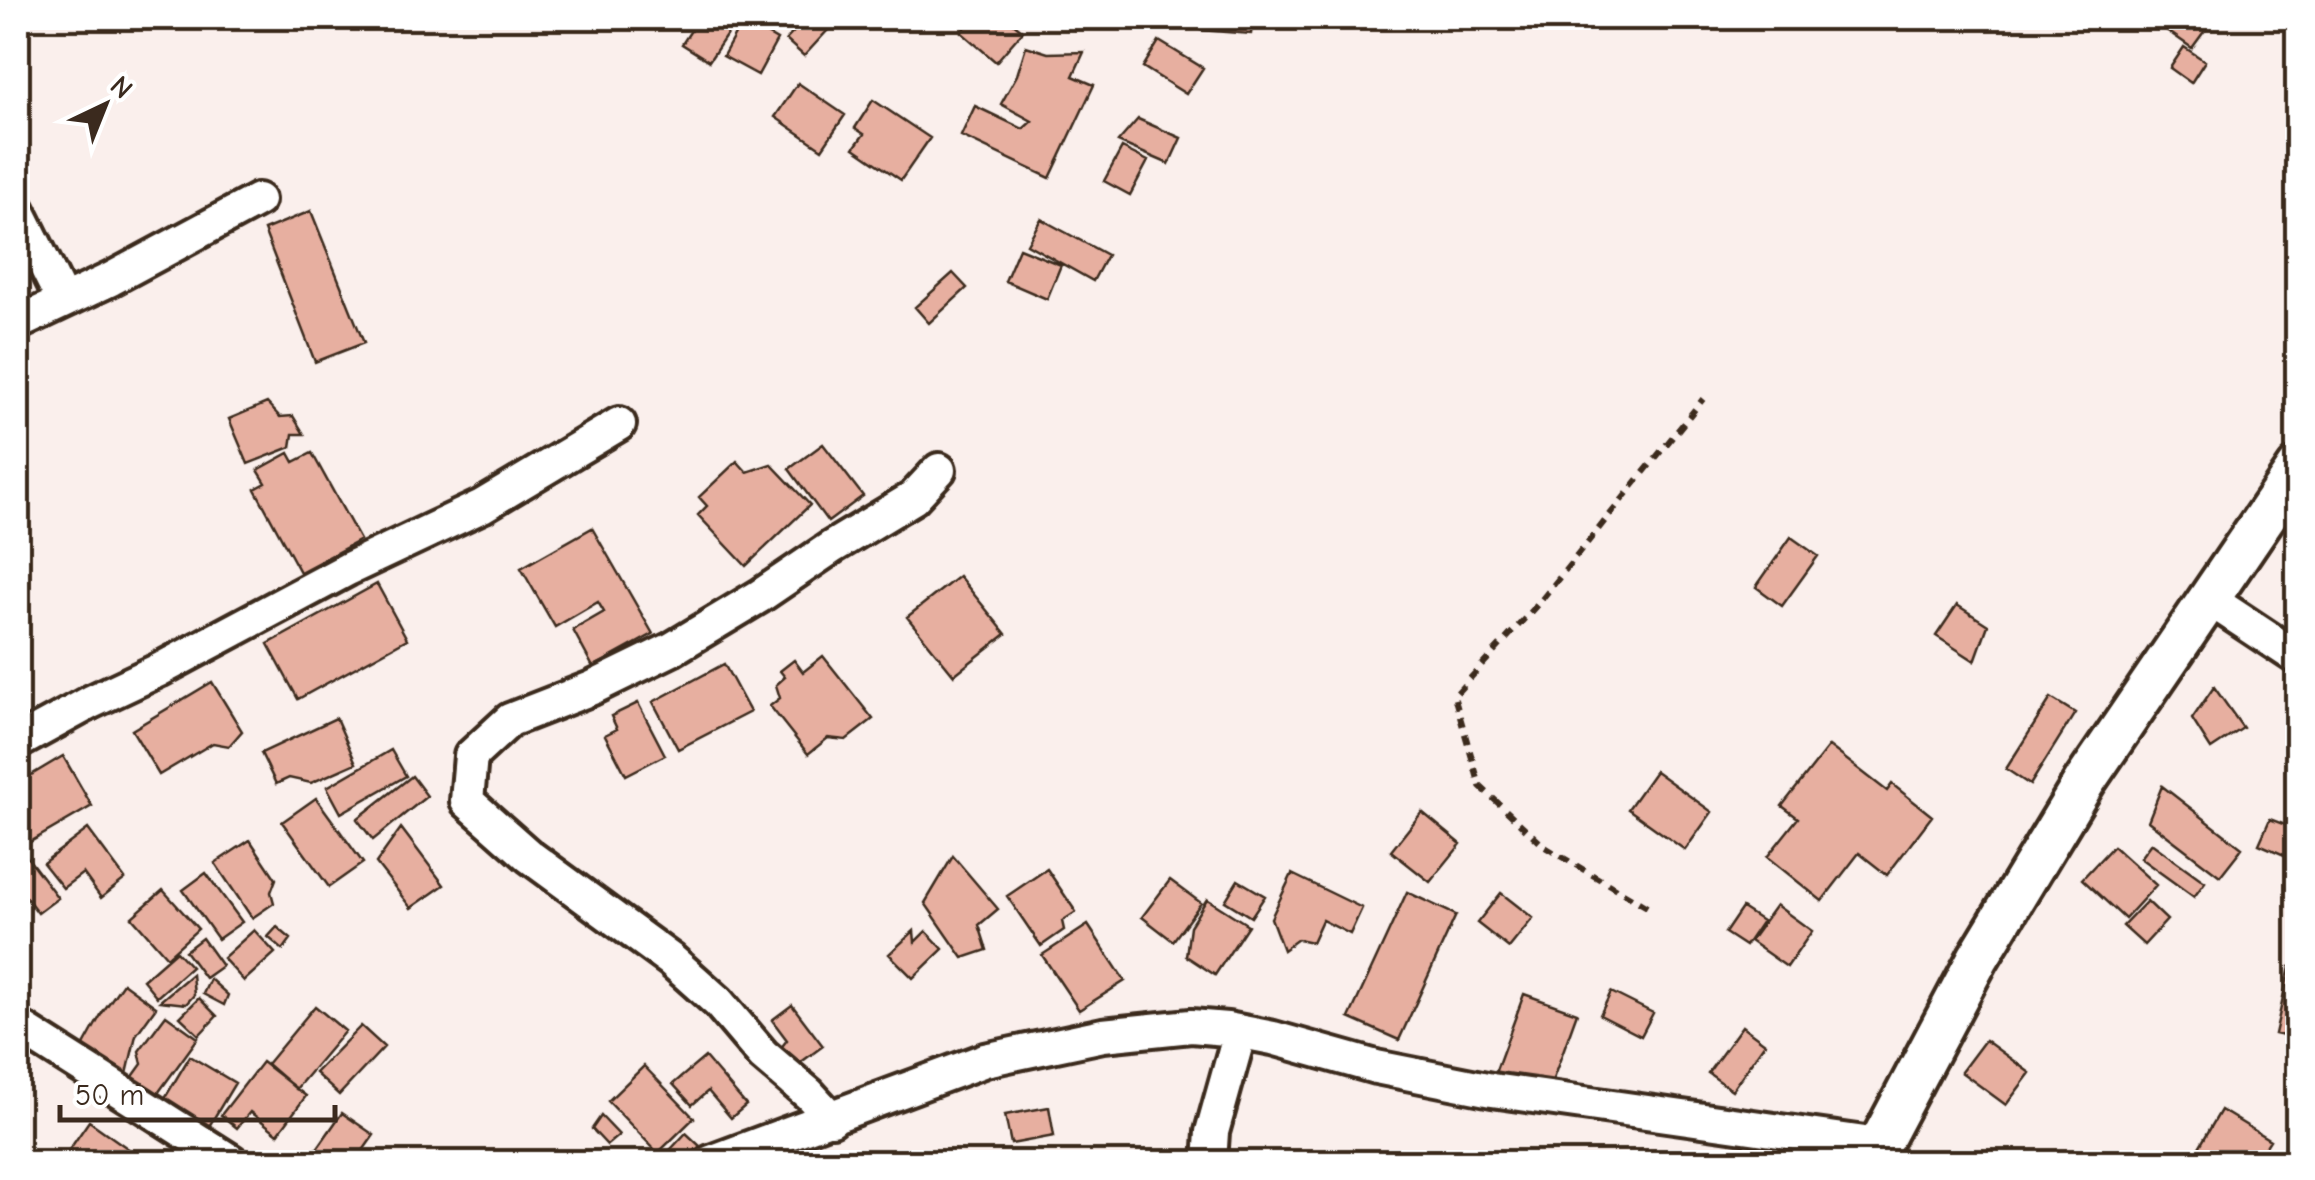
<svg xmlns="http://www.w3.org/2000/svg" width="2315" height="1180" font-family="'Comic Neue',sans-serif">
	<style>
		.building { fill: #e7afa0; stroke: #3b2a1e; stroke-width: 2.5 }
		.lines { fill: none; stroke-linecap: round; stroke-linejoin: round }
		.minor-casing { stroke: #3b2a1e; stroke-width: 40 }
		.tertiary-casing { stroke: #3b2a1e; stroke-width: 48 }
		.path { stroke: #3b2a1e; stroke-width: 6; stroke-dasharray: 10 8; stroke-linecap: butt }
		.minor { stroke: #fff; stroke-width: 32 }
		.tertiary { stroke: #fff; stroke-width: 40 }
	</style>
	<rect width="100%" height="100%" fill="#faefec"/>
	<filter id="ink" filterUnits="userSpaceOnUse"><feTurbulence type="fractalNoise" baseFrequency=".01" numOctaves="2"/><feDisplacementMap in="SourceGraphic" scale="20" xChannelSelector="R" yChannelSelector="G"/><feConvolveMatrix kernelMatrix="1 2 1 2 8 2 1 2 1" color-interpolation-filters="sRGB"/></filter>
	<g filter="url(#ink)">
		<path class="building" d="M699,18H738L709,61L682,44Z
			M807,18H839L804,56L786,40Z
			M974,18H1015L1012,22L1023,31L996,62L961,32Z
			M1202,18H1253L1251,34L1201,30Z
			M2149,18H2214L2192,48Z
			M743,20L777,40L758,75L723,56Z
			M1159,41L1203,68L1186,94L1143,67Z
			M1026,46L1048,53L1084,52L1073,76L1094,85L1050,178L961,136L975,106L1023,129L1032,121L1001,104L1017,75Z
			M2184,47L2205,61L2191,83L2170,68Z
			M798,83L845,115L822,149L775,117Z
			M873,100L930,138L901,180L854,148L864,134L855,128Z
			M1138,119L1181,138L1169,164L1118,142Z
			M1122,148L1148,161L1130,195L1104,181Z
			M311,211L364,343L315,362L264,230Z
			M1041,219L1107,255L1093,281L1027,244Z
			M1019,248L1061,265L1047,299L1005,281Z
			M953,273L967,288L929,323L915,307Z
			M267,403L280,417L293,416L304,434H293L291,447L248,464L229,419Z
			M823,444L863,496L828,522L789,469Z
			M289,453L294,462L312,453L360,540L300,572L255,489L266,483L258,470Z
			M737,461L747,472L771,464L810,505L746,566L698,515L707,506L699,497Z
			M592,528L653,634L593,667L573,630L604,612L598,602L555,627L521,568Z
			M1791,537L1818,556L1782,606L1756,587Z
			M959,576L1006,634L954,675L907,617Z
			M377,584L407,639L298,699L268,644Z
			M1957,605L1988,625L1975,661L1936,636Z
			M823,656L873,719L846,740L828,738L808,754L770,706L780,698L776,685L785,677L780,671L794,660L803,672Z
			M724,664L750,712L678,749L653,702Z
			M212,682L242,731L229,746L213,743L159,775L132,730Z
			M2214,687L2243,728L2211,749L2192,719Z
			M2051,698L2075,713L2030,785L2006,769Z
			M638,703L665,755L626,775L605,735L617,729L611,716Z
			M336,718L356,763L311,783L289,778L276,784L261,753Z
			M1829,746L1887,791L1892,784L1932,816L1887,875L1859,853L1822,901L1767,857L1798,818L1782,806Z
			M391,750L406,776L341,813L327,787Z
			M63,756L92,806L18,849V783Z
			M1655,771L1712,812L1685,850L1628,809Z
			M412,776L427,796L373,840L357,819Z
			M2162,786L2242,848L2220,876L2148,821Z
			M316,798L363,863L329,887L282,822Z
			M2298,804V861L2259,844L2270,819L2288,826Z
			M1422,812L1461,844L1430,882L1391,851Z
			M401,828L444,885L411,908L376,863Z
			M88,829L125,879L101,898L83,873L63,888L43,863Z
			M250,840L276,879L271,892L274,903L252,918L215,863Z
			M2151,843L2205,882L2194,897L2140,858Z
			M2113,846L2156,885L2125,919L2082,879Z
			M24,853L58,898L38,913L18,887V857Z
			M953,856L998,909L979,925L987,950L963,958L925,903Z
			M1047,869L1076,912L1062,921L1064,930L1041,946L1007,896Z
			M206,873L242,922L218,939L183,890Z
			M1292,874L1362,908L1350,934L1322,920L1312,942L1298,939L1283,950L1271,918Z
			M1170,880L1201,903L1173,941L1142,917Z
			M1238,880L1265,896L1251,917L1225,901Z
			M163,890L198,929L167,957L132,917Z
			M1407,892L1456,915L1399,1040L1349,1018Z
			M1501,893L1533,918L1509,948L1477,923Z
			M1207,899L1248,925L1215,975L1186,956L1190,926Z
			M2147,901L2167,920L2144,945L2123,926Z
			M1776,905L1812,931L1787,967L1750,941Z
			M1742,908L1762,921L1745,946L1725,933Z
			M1088,925L1125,981L1079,1010L1042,955Z
			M277,927L291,939L283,950L268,937Z
			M254,930L275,953L244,981L223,958Z
			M914,931L915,942L926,931L943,949L913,978L889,954Z
			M202,938L222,966L205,978L185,951Z
			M176,951L191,967L157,997L143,980Z
			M2290,967L2298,969V1039L2275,1034Z
			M192,974L194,995L186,1004L160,1001Z
			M210,979L228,995L224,1005L203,994Z
			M123,983L156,1007L136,1035L127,1074L82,1049L102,1013Z
			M1611,992L1653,1013L1641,1036L1600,1015Z
			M1524,994L1577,1013L1548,1093L1495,1073Z
			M199,998L217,1016L199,1035L180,1017Z
			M792,1005L823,1046L789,1071L776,1054L787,1040L772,1020Z
			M315,1006L345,1031L296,1089L267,1064Z
			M166,1015L198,1038L153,1100L129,1082L142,1064L139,1051Z
			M361,1026L384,1047L339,1095L315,1073Z
			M1742,1026L1765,1043L1732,1090L1708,1073Z
			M1985,1040L2030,1073L2006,1105L1961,1072Z
			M190,1056L235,1083L208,1128L163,1101Z
			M705,1057L746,1105L731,1118L708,1091L692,1105L673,1084Z
			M262,1062L306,1096L278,1134L250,1112L237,1128L221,1115Z
			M644,1066L694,1118L658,1153L608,1101Z
			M1049,1107L1054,1136L1011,1144L1005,1115Z
			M2221,1110L2270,1140L2256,1162L2191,1161Z
			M342,1113L374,1135L355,1162H328L314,1153Z
			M601,1116L619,1135L607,1145L592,1129Z
			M89,1121L147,1162H69L71,1155L67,1153Z
			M686,1133L700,1146L684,1162H659Z"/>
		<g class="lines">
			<defs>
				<path id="minor" d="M18,210L63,301
					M18,323L111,279L258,200
					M2209,599L2298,658
					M18,742L91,702L159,670L348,569L482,506L619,424
					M18,1026L232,1162
					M832,1119L809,1094L763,1055L718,1002L671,960L529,856L467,801L471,756L510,720L592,688L672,649L760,596L832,547L913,498L939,470
					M711,1162L985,1060L1103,1035L1191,1026L1227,1029L1273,1038L1376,1067L1492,1090L1879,1145
					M1210,1162L1212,1132L1240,1032"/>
				<path id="tertiary" d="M1872,1162L1879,1145L1978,958L2085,781L2298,468"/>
			</defs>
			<use href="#minor" class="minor-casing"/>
			<use href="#tertiary" class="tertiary-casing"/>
			<path class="path" d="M1647,907L1545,847L1480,786L1454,696L1538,604L1703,399"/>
			<use href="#minor" class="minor"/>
			<use href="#tertiary" class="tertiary"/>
		</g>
	</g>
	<rect width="2315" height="1180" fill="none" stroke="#fff" stroke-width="60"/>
	<rect x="30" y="30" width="2255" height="1120" fill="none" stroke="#3b2a1e" stroke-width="4" filter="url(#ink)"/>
	<g transform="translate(105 105) rotate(43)" stroke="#ffffff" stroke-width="8" paint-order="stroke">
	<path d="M0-8L18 38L0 25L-18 38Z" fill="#3b2a1e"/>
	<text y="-15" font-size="28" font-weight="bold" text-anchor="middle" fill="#3b2a1e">N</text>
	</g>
	<path d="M60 1105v15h275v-15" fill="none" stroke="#3b2a1e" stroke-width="5"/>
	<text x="75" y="1105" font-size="30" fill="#3b2a1e" stroke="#ffffff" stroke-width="8" paint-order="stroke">50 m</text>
</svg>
